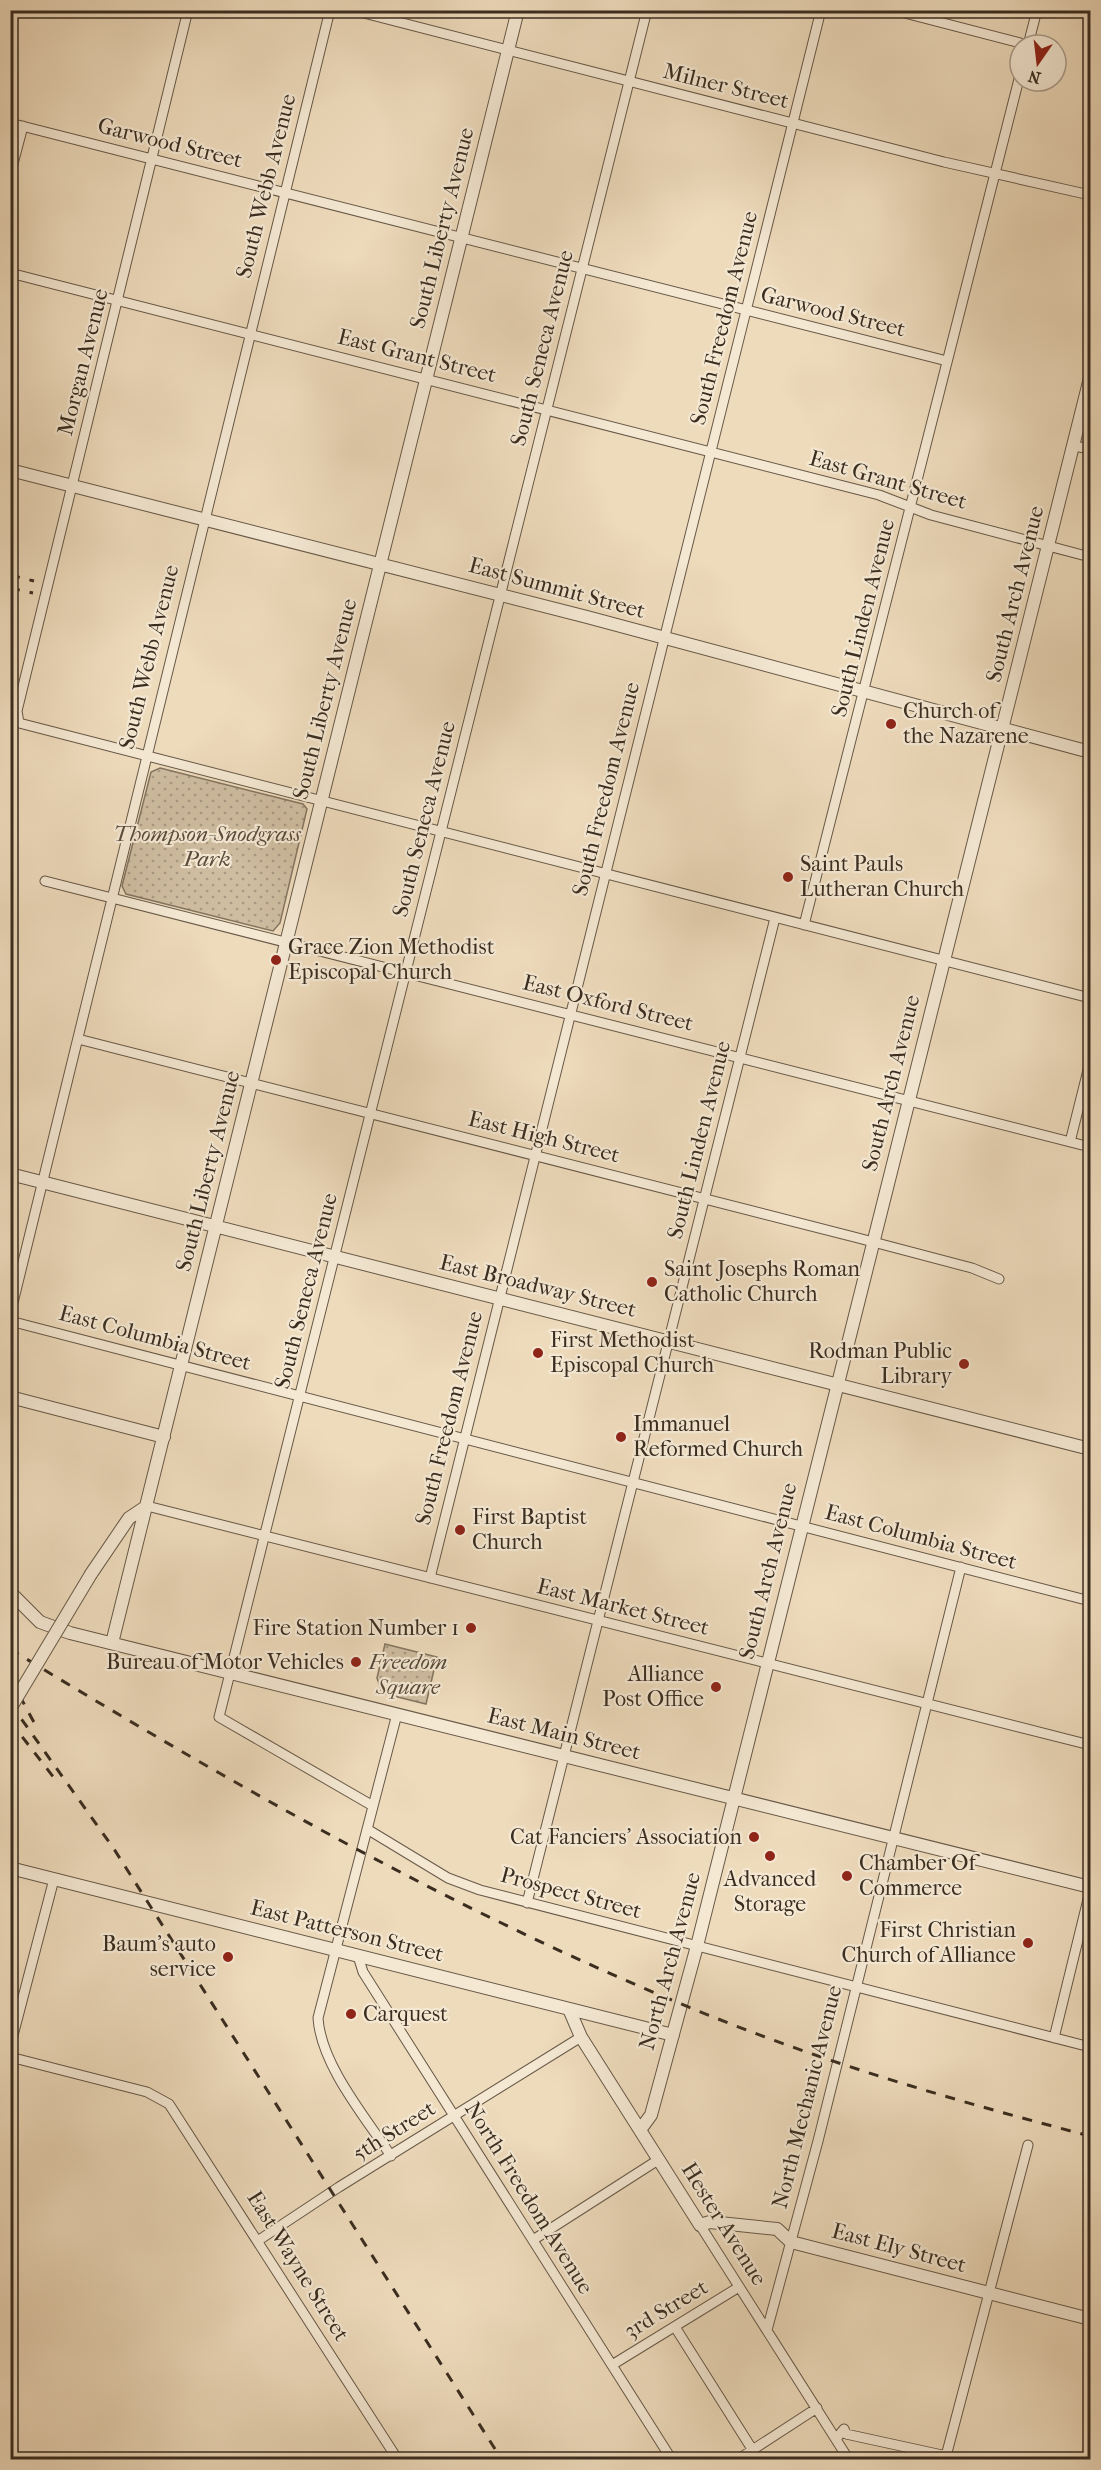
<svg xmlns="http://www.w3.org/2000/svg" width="1101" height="2470" font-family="'IM FELL French Canon',serif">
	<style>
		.park { fill: url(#park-dots); stroke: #847560; stroke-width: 1.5 }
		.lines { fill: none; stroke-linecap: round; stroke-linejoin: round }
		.minor-casing { stroke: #675847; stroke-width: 11 }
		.tertiary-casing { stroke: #675847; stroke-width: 14 }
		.minor { stroke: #f4e8d3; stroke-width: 9 }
		.tertiary { stroke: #f4e8d3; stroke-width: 12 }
		.rail { stroke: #3a2d20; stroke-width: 3; stroke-dasharray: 10 10; stroke-linecap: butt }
		.tertiary-bridge-casing { stroke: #675847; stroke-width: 14; stroke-linecap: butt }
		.tertiary-bridge { stroke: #f4e8d3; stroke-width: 12 }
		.poi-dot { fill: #8f2418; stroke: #f4e8d3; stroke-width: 2 }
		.labels { text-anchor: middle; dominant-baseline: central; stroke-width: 4.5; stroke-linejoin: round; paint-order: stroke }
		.street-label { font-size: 22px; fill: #3a2d20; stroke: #f4e8d3 }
		.poi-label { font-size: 22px; fill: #3a2d20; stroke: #f4e8d3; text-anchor: start }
		.park-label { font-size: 22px; font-style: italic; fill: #584a3a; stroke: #f4e8d3 }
	</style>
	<defs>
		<pattern id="park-dots" width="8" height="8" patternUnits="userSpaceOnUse" patternTransform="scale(1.5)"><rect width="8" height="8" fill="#cfbda1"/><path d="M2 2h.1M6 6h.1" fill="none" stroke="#a99a83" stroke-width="1.8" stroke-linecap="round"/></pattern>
	</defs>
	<rect width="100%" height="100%" fill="#eedbbc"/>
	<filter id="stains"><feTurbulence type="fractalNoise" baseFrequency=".00333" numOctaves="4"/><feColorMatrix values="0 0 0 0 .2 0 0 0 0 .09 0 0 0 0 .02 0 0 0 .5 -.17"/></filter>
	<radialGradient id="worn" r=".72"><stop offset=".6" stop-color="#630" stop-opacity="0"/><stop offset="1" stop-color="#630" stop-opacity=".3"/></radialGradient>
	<path class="park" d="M160,768L303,804L307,809L280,923L273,931L126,894L122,886L151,772Z
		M385,1644L437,1657L426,1704L382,1693L377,1678Z"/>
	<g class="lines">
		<defs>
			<path id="minor" d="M188,10L17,711L19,723L1090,998
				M352,10L944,162L1090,195
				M893,10L1028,45
				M1028,45L1037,10
				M10,123L947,361
				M10,175L23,126
				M10,273L879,495L931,515L1090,557
				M1074,446L1090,449
				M45,881L1090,1147
				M804,925L1020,75
				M78,1039L858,1238L972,1268L999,1279
				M1070,1142L1090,1062
				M10,1315L330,10
				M10,1321L1090,1601
				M147,1506L1090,1745
				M430,1578L821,10
				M373,1806L219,1717L647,10
				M367,1829L448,1878L480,1890L1090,2047
				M527,1903L775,918
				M358,1956L363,1972L672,2460
				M1054,2038L1090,1891
				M10,2047L54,1879
				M10,2057L147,2092L169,2104L398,2460
				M391,2156C366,2118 321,2065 318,2018L397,1714
				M700,2225L849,2460
				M259,2240L339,2187L581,2037
				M533,2240L658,2160
				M675,2327L752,2449
				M767,2330L818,2141L961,1567
				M612,2365L739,2287
				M836,2439L844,2429L846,2434L965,2460
				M737,2460L817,2408
				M945,2460L1028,2145"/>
			<path id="tertiary" d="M10,470L587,617L1090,752
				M10,1174L1090,1449
				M10,1397L164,1437
				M91,1574L129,1518L147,1506
				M10,1592L40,1622L70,1633L1090,1887
				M112,1643L518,10
				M10,1868L673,2035
				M569,2009L581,2037L700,2225L710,2222L777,2229L791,2242L1090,2319
				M640,2130L651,2115L697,1946L1090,378"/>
		</defs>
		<use href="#minor" class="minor-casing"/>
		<use href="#tertiary" class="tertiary-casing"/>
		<use href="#minor" class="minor"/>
		<use href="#tertiary" class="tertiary"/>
		<path class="rail" d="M10,575L34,581
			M10,588L33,593
			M10,1649C243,1791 482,1927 736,2026C852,2071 971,2105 1090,2136
			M10,1678L36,1726
			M10,1703L114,1849L502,2460
			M10,1721L58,1783"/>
		<defs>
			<path id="tertiary-bridge" d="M10,1709L91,1574"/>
		</defs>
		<use href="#tertiary-bridge" class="tertiary-bridge-casing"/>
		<use href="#tertiary-bridge" class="tertiary-bridge"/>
	</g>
	<g class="poi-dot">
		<circle cx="891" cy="724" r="6"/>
		<circle cx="788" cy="877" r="6"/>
		<circle cx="276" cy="960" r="6"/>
		<circle cx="652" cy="1282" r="6"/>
		<circle cx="538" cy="1353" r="6"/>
		<circle cx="964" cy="1364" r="6"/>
		<circle cx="621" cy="1437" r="6"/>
		<circle cx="460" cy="1530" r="6"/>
		<circle cx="471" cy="1628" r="6"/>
		<circle cx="356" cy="1662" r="6"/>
		<circle cx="716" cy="1687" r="6"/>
		<circle cx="754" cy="1837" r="6"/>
		<circle cx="770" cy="1856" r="6"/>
		<circle cx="847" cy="1876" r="6"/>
		<circle cx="1028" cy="1943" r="6"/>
		<circle cx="228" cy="1957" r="6"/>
		<circle cx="351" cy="2014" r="6"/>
	</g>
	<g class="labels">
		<g class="street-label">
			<text transform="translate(726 86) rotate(14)">Milner Street</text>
			<text transform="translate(170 143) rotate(14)">Garwood Street</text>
			<text transform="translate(266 186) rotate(-76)">South Webb Avenue</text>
			<text transform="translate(442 228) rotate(-76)">South Liberty Avenue</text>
			<text transform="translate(833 312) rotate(14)">Garwood Street</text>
			<text transform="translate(724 318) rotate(-76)">South Freedom Avenue</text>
			<text transform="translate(542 348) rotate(-76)">South Seneca Avenue</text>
			<text transform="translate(417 356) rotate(14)">East Grant Street</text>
			<text transform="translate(83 362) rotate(-76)">Morgan Avenue</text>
			<text transform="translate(888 480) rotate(16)">East Grant Street</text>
			<text transform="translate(557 588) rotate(15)">East Summit Street</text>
			<text transform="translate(1015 594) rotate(-76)">South Arch Avenue</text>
			<text transform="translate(863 618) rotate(-76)">South Linden Avenue</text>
			<text transform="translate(149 657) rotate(-76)">South Webb Avenue</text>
			<text transform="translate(325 699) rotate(-76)">South Liberty Avenue</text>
			<text transform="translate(606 789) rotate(-76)">South Freedom Avenue</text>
			<text transform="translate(424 819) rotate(-76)">South Seneca Avenue</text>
			<text transform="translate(608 1003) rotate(14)">East Oxford Street</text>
			<text transform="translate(891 1083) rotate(-76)">South Arch Avenue</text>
			<text transform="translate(544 1137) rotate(14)">East High Street</text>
			<text transform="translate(699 1140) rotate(-76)">South Linden Avenue</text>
			<text transform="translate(208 1171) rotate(-76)">South Liberty Avenue</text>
			<text transform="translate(538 1286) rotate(14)">East Broadway Street</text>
			<text transform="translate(306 1291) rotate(-76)">South Seneca Avenue</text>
			<text transform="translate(155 1338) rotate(15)">East Columbia Street</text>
			<text transform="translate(449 1418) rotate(-76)">South Freedom Avenue</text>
			<text transform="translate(921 1537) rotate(15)">East Columbia Street</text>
			<text transform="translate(768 1571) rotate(-76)">South Arch Avenue</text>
			<text transform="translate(623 1607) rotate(14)">East Market Street</text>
			<text transform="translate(564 1734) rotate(14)">East Main Street</text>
			<text transform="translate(571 1893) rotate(15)">Prospect Street</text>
			<text transform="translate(347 1931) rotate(14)">East Patterson Street</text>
			<text transform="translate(670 1961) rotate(-75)">North Arch Avenue</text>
			<text transform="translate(807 2097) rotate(-76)">North Mechanic Avenue</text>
			<text transform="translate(394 2131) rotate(-32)">5th Street</text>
			<text transform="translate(529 2198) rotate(58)">North Freedom Avenue</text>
			<text transform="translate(724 2224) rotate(58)">Hester Avenue</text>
			<text transform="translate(899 2248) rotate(15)">East Ely Street</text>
			<text transform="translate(298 2266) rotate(58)">East Wayne Street</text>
			<text transform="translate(666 2309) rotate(-31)">3rd Street</text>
		</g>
		<g class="poi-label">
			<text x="903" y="711">Church of<tspan x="903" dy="25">the Nazarene</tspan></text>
			<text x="800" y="864">Saint Pauls<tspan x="800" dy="25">Lutheran Church</tspan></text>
			<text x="288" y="947">Grace Zion Methodist<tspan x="288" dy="25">Episcopal Church</tspan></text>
			<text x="664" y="1269">Saint Josephs Roman<tspan x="664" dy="25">Catholic Church</tspan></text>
			<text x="550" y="1340">First Methodist<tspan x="550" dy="25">Episcopal Church</tspan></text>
			<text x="952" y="1351" text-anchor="end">Rodman Public<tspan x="952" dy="25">Library</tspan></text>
			<text x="633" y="1424">Immanuel<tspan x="633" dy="25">Reformed Church</tspan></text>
			<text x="472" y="1517">First Baptist<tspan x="472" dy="25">Church</tspan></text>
			<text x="459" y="1628" text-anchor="end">Fire Station Number 1</text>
			<text x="344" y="1662" text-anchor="end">Bureau of Motor Vehicles</text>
			<text x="704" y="1674" text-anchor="end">Alliance<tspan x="704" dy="25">Post Office</tspan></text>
			<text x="742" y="1837" text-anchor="end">Cat Fanciers' Association</text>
			<text x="859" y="1863">Chamber Of<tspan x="859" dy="25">Commerce</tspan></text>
			<text x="770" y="1879" text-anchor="middle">Advanced<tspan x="770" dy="25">Storage</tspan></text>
			<text x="1016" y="1930" text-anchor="end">First Christian<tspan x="1016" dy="25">Church of Alliance</tspan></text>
			<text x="216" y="1944" text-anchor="end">Baum's auto<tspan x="216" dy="25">service</tspan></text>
			<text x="363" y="2014">Carquest</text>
		</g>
		<g class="park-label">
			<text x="207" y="834">Thompson-Snodgrass<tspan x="207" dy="25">Park</tspan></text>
			<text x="408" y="1662">Freedom<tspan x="408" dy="25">Square</tspan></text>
		</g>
	</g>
	<rect width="1101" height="2470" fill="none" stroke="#eedbbc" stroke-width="36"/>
	<rect x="12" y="12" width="1077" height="2446" fill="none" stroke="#3a2d20" stroke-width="3"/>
	<rect x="18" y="18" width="1065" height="2434" fill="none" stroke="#3a2d20" stroke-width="1.5"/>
	<g transform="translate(1038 63) rotate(194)"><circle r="28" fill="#f4e8d3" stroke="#aa9d8b" stroke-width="1.5"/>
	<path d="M0-4.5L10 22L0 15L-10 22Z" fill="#8f2418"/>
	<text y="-9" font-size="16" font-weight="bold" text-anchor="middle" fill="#3a2d20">N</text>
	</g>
	<rect width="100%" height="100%" filter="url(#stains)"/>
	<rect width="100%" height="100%" fill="url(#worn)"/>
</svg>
